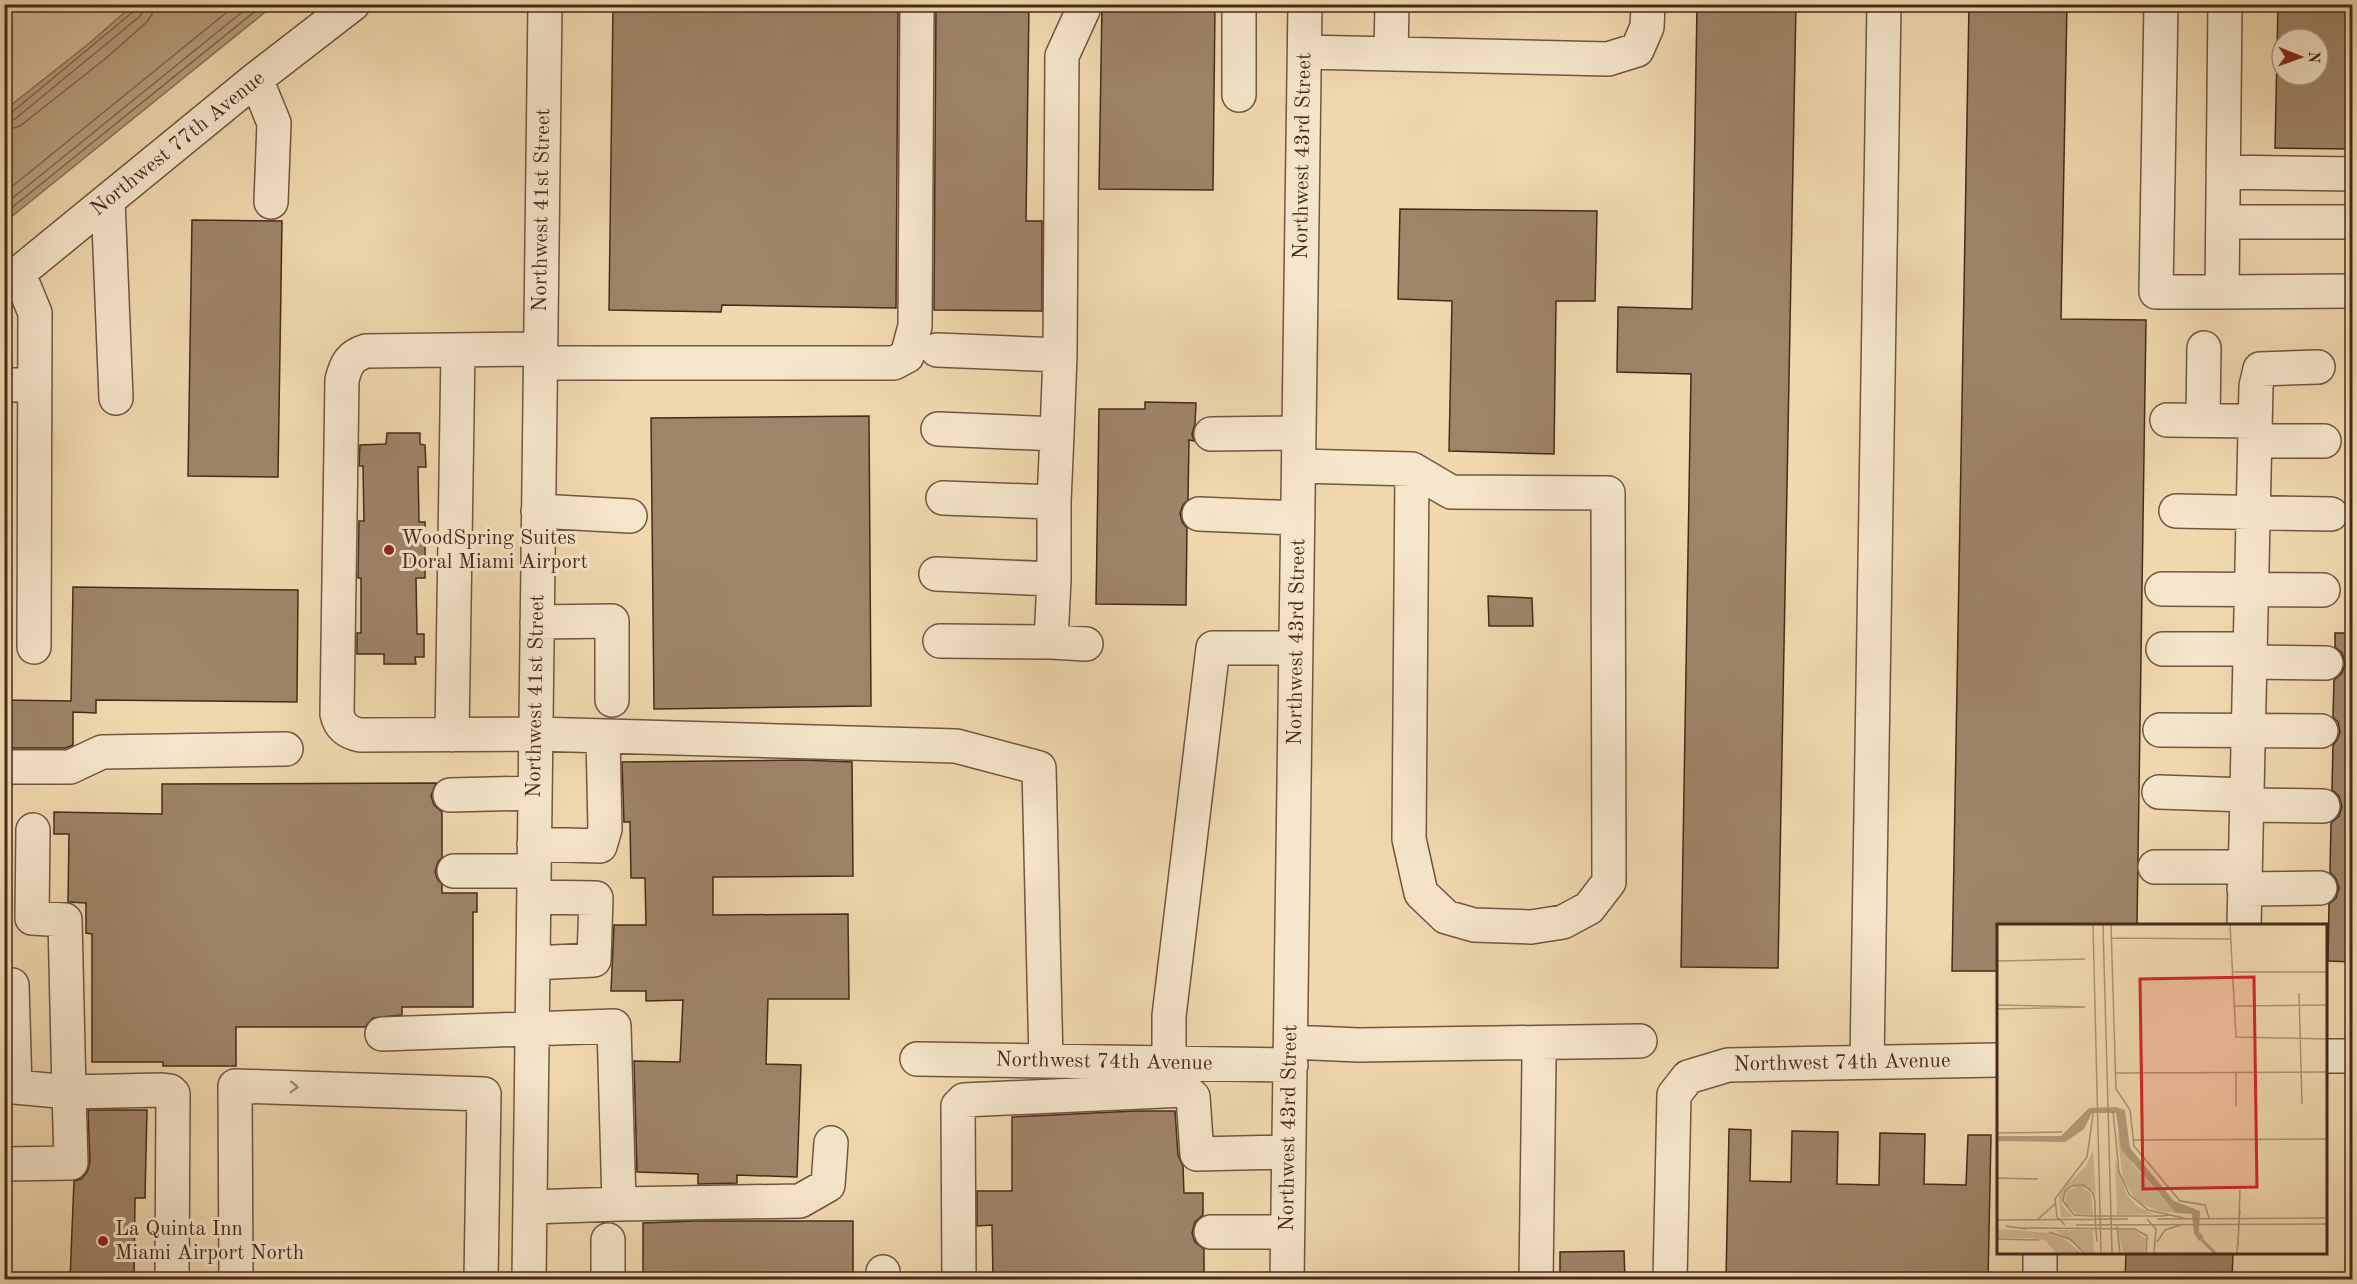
<svg xmlns="http://www.w3.org/2000/svg" width="2357" height="1284" font-family="'Old Standard TT',serif">
	<style>
		.green { fill: #d4bb96; stroke: #8d7358; stroke-width: 1.5 }
		.water { fill: #b79e7d; stroke: #8a7056; stroke-width: 1.5 }
		.lines { fill: none; stroke-linecap: round; stroke-linejoin: round }
		.shore { stroke: #7e644c; stroke-width: 1.5 }
		.building { fill: #9f8568; stroke: #462b1b; stroke-width: 1.5; fill-rule: evenodd }
		.minor-casing { stroke: #715640; stroke-width: 36 }
		.minor { stroke: #f6e6cb; stroke-width: 33 }
		.oneway { stroke: #9e8873 }
		.poi-dot { fill: #8f2418; stroke: #f6e6cb; stroke-width: 2 }
		.labels { text-anchor: middle; dominant-baseline: central; stroke-width: 6; stroke-linejoin: round; paint-order: stroke }
		.street-label { font-size: 21px; fill: #462b1b; stroke: #f6e6cb }
		.poi-label { font-size: 21px; fill: #462b1b; stroke: #f6e6cb; text-anchor: start }
		.inset-river { fill: none; stroke: #b79e7d; stroke-width: 3 }
		.inset-road { fill: none; stroke: #ad9374; stroke-width: 1.5 }
		.view { fill: #d62828; fill-opacity: 0.15; stroke: #d62828; stroke-width: 3 }
		.inset-edge { fill: none; stroke: #462b1b; stroke-width: 3 }
	</style>
	<rect width="100%" height="100%" fill="#f1d9af"/>
	<filter id="stains"><feTurbulence type="fractalNoise" baseFrequency=".00333" numOctaves="4"/><feColorMatrix values="0 0 0 0 .2 0 0 0 0 .09 0 0 0 0 .02 0 0 0 .5 -.17"/></filter>
	<radialGradient id="worn" r=".72"><stop offset=".6" stop-color="#630" stop-opacity="0"/><stop offset="1" stop-color="#630" stop-opacity=".3"/></radialGradient>
	<path class="green" d="M5,5H133L91,42L5,110Z"/>
	<path class="water" d="M133,5H274L5,222V110L91,42Z"/>
	<g class="lines">
		<path class="shore" d="M4,114L11,113L134,11L136,4
			M4,122L15,119L139,17L143,12L144,4
			M4,131L20,126L105,59L147,22L152,14L153,4
			M4,193L237,4
			M4,205L252,4
			M4,214L264,4"/>
	</g>
	<path class="building" d="M613,4L898,8L896,308L722,305L721,312L609,310Z
		M936,4H1029L1026,221H1042V311L934,310Z
		M1102,4H1215L1213,190L1099,189Z
		M1697,4H1796L1778,968L1681,967L1691,374L1617,372L1618,307L1692,309Z
		M1969,4H2067L2061,319L2146,320L2137,926H1998V971H1952Z
		M2278,4H2352V149L2275,148ZM2282,39H2318V75H2282Z
		M1400,209L1597,211L1595,301H1556L1554,454L1449,451L1452,301L1398,299Z
		M192,220L282,221L278,477L188,476Z
		M1145,402L1196,403L1195,424L1192,434L1194,441L1189,440L1188,500L1183,505L1180,513L1182,522L1187,528L1186,605L1096,604L1099,409H1145Z
		M869,416L871,706L654,709L651,418Z
		M387,433H420V444L425,445L426,467H418L419,522H425V578H416L417,634H424V657H415L416,664H384V654H357V633H361V578H358L359,521H364L363,466H359L360,445L386,444Z
		M73,587L298,590L297,702L96,700V713L73,712V745L66,748H4V700L71,701Z
		M1488,596L1532,598L1533,626H1489Z
		M2335,633H2352V962L2328,961L2329,904L2336,898L2339,888L2336,879L2330,872L2331,823L2339,816L2342,807L2339,796L2332,790L2333,745L2337,740L2340,732L2338,722L2333,717L2334,680L2342,673L2345,664L2342,653L2335,647Z
		M802,760L852,762L853,876L713,877V915L848,914L849,999H768L766,1064L801,1065L797,1177L737,1175V1183L698,1184V1174L637,1172L634,1061L680,1062L683,1000L646,1001V991H611L614,925H646L645,878H631L630,822H624L622,762Z
		M436,783L431,796L434,805L442,812V858L438,862L435,872L438,880L442,884V893H477V912H473V1007H402V1015L373,1018L365,1027H236V1066H163V1062H92V934L86,933V903L68,902L69,834H54V812L162,814V784Z
		M88,1110H147L145,1198H135L134,1280H70L74,1181L81,1179L87,1172L90,1163Z
		M1135,1111H1175L1178,1155L1183,1166L1184,1193H1203V1215L1195,1222L1192,1233L1195,1242L1204,1249V1274L1184,1275V1280L993,1278L992,1225L977,1226V1191H1012V1117Z
		M1729,1129L1751,1130L1750,1181L1791,1182L1792,1131L1838,1132L1837,1184L1879,1185L1880,1133L1925,1134L1924,1184L1966,1185L1968,1135H1991L1988,1280H1726Z
		M696,1221H853V1280H643V1223Z
		M1624,1251L1625,1280H1560V1252Z
		M2126,1252H2233L2232,1280H2125Z"/>
	<g class="lines">
		<defs>
			<path id="minor" d="M1239,4V95
				M2161,4L2156,292H2222L2225,4
				M1305,52L1608,59L1637,50L1647,27L1648,4
				M1391,54L1392,4
				M256,79L274,123L271,202
				M2223,172L2352,174
				M108,200L116,398
				M2223,222H2352
				M19,274L35,313L34,647
				M4,285L256,79L353,4
				M2222,292L2352,291
				M540,349L366,351C350,356 346,364 342,380L337,714C340,727 347,732 360,735L536,734L956,746L1039,768L1046,1061
				M937,350L1060,355L1062,56L1083,10V4
				M541,363H894L907,356L915,326L917,4
				M4,385H35
				M2167,420L2255,421
				M2203,420L2204,348
				M938,429L1057,434L1060,355
				M1211,434L1299,433
				M2255,441H2324
				M1299,466L1412,469L1451,492L1608,493L1609,882L1589,908L1563,922L1531,927L1474,925L1446,917L1421,893L1409,839L1412,469
				M943,498L1054,502L1057,434
				M538,511L630,516
				M2176,511L2331,514
				M1199,514L1298,518
				M936,574L1054,579V502
				M2162,589L2323,590
				M537,622L612,621V700
				M940,641L1051,642L1054,579
				M1051,642L1086,644
				M2163,649H2249
				M2250,662L2326,663
				M2160,730L2321,731
				M452,735L458,350
				M4,767H70L102,752L286,749
				M2159,792L2247,795
				M450,795L535,793
				M2247,805L2323,806
				M33,830L32,918L65,920L69,1092L162,1090L170,1091L173,1094L172,1280
				M534,844L600,846L605,829L603,736
				M2155,867H2245
				M454,871H534
				M2244,889L2320,888
				M2244,926L2256,386L2260,369L2318,367
				M533,963L594,960L596,898L534,897
				M382,1034L614,1026L619,1204L530,1207
				M1291,1042L1359,1045L1640,1041
				M2326,1056H2352
				M917,1059L1291,1065
				M1867,1062L1884,4
				M1169,1063V1016L1213,648H1296
				M4,1087H15L12,985
				M4,1164L71,1163L69,1092L15,1087
				M619,1204L800,1201L828,1185L831,1143
				M1211,1232H1287
				M883,1272V1280
				M236,1280L235,1086L484,1094L481,1280
				M529,1280L545,4
				M608,1280V1240
				M959,1280L958,1106L964,1100L1185,1090L1193,1097L1197,1154L1288,1152
				M1287,1280L1305,4
				M1536,1280L1539,1060
				M1670,1280L1674,1095L1688,1077L1728,1065L1998,1060
				M2040,1280V1252"/>
		</defs>
		<use href="#minor" class="minor-casing"/>
		<use href="#minor" class="minor"/>
	</g>
	<defs><path id="oneway-chevron" d="M-2-3.5L2.5 0L-2 3.5" fill="none" stroke-width="1.6" stroke-linecap="round" stroke-linejoin="round" transform="scale(1.5)"/></defs>
	<use class="oneway" href="#oneway-chevron" transform="translate(294 1087) rotate(2)"/>
	<g class="poi-dot">
		<circle cx="389" cy="550" r="6"/>
		<circle cx="103" cy="1241" r="6"/>
	</g>
	<g class="labels">
		<g class="street-label">
			<text transform="translate(178 144) rotate(-39)">Northwest 77th Avenue</text>
			<text transform="translate(1303 156) rotate(-89)">Northwest 43rd Street</text>
			<text transform="translate(542 210) rotate(-89)">Northwest 41st Street</text>
			<text transform="translate(1297 642) rotate(-89)">Northwest 43rd Street</text>
			<text transform="translate(536 696) rotate(-89)">Northwest 41st Street</text>
			<text transform="translate(1104 1062) rotate(1)">Northwest 74th Avenue</text>
			<text transform="translate(1842 1063) rotate(-1)">Northwest 74th Avenue</text>
			<text transform="translate(1289 1128) rotate(-89)">Northwest 43rd Street</text>
		</g>
		<g class="poi-label">
			<text x="401" y="538">WoodSpring Suites<tspan x="401" dy="24">Doral Miami Airport</tspan></text>
			<text x="115" y="1229">La Quinta Inn<tspan x="115" dy="24">Miami Airport North</tspan></text>
		</g>
	</g>
	<g transform="translate(1997 924)">
		<rect width="330" height="330" fill="#f1d9af"/>
		<path d="M120,207L136,241L179,289L161,287L141,278L126,256ZM96,226L99,272L96,266L73,261L64,280L76,293H64L62,273L68,263L89,242ZM118,233L129,270L140,282L156,290L120,291ZM83,262L94,269L96,291L80,290L68,280L70,267ZM0,305L53,309L66,314L85,329H59L49,317L38,314H0ZM58,306H96L97,329H89ZM121,306H138L149,315L147,329H126Z" fill="#d4bb96"/>
		<path d="M92,184L119,183L128,186L133,224L177,277L203,287L202,308L207,313L202,317L197,309L195,290L179,289L124,225L119,189H95L87,205L68,218L0,217V212H64Z" fill="#b79e7d"/>
		<path class="inset-river" d="M203,314L218,329"/>
		<path class="inset-road" d="M96,1L104,329M106,1L115,329M114,1L119,165L133,186L137,222L183,277L208,281L212,294M233,1L239,113L330,115M114,14L234,15M0,37L88,35M236,48H330M302,69L305,180M0,81L88,83L0,85M237,82L330,81M239,148V182M118,149L330,148M116,187L122,248L132,270L151,286L191,295M0,209L65,208M136,216L330,215M0,254L41,255M150,295L159,305L157,329M160,295L330,294M0,296L131,295M40,296L58,280M68,301L60,293L58,275L90,233L97,184M79,301L330,300M9,302L29,305M120,302L123,329M26,304L138,305L150,312L149,329M52,308L73,315L87,329M0,315L42,316M100,318L99,307L98,290V278L96,269L87,261L75,262L68,267L66,277L77,291L93,292H166L172,291M160,318L168,306L184,301M241,322L243,266M240,329L243,286"/>
		<path class="view" d="M257,53L260,263L146,265L143,55Z"/>
		<rect width="330" height="330" class="inset-edge"/>
	</g>
	<rect width="2357" height="1284" fill="none" stroke="#f1d9af" stroke-width="24"/>
	<rect x="6" y="6" width="2345" height="1272" fill="none" stroke="#462b1b" stroke-width="3"/>
	<rect x="12" y="12" width="2333" height="1260" fill="none" stroke="#462b1b" stroke-width="1.5"/>
	<g transform="translate(2300 57) rotate(91)"><circle r="28" fill="#f6e6cb" stroke="#b09b85" stroke-width="1.5"/>
	<path d="M0-4.5L10 22L0 15L-10 22Z" fill="#8f2418"/>
	<text y="-9" font-size="16" font-weight="bold" text-anchor="middle" fill="#462b1b">N</text>
	</g>
	<rect width="100%" height="100%" filter="url(#stains)"/>
	<rect width="100%" height="100%" fill="url(#worn)"/>
</svg>
